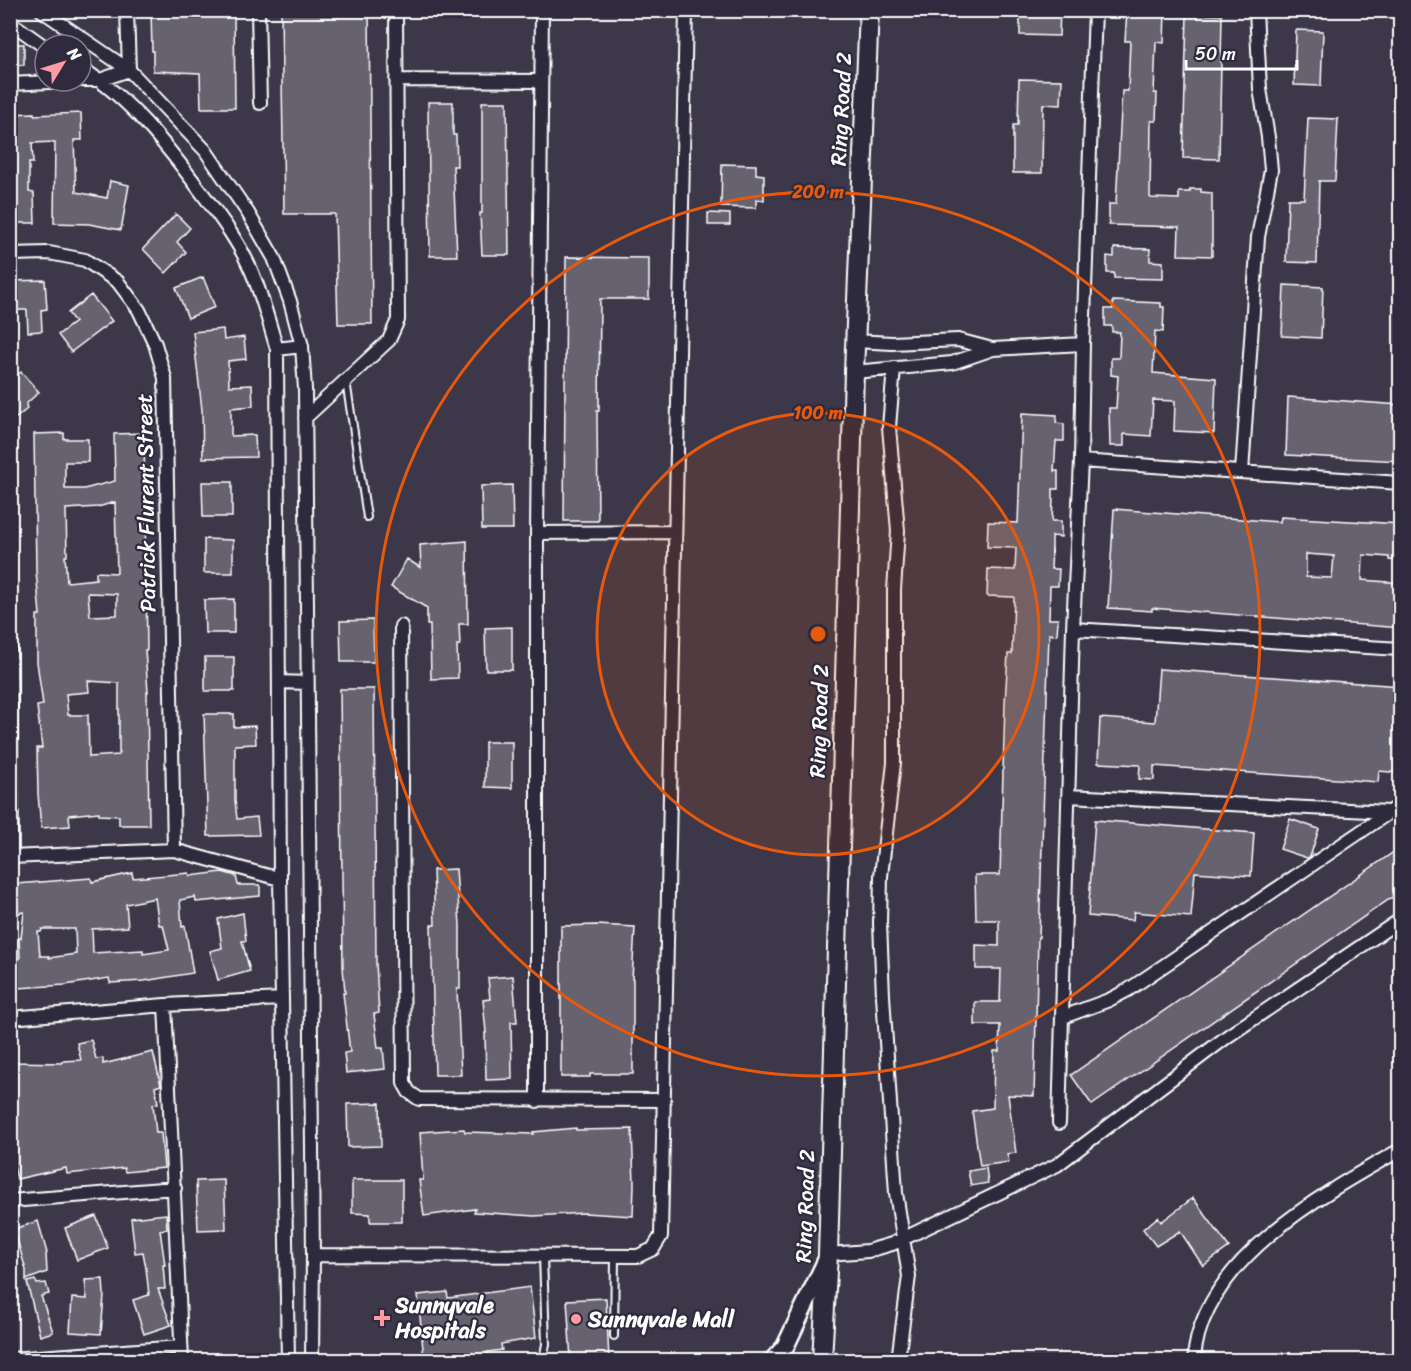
<svg xmlns="http://www.w3.org/2000/svg" width="1411" height="1371" font-family="Sriracha,sans-serif">
	<style>
		.building { fill: #666270; stroke: #fff; stroke-width: 1.5; fill-rule: evenodd }
		.lines { fill: none; stroke-linecap: round; stroke-linejoin: round }
		.lane-casing { stroke: #fff; stroke-width: 10 }
		.street-casing { stroke: #fff; stroke-width: 16 }
		.secondary-casing { stroke: #fff; stroke-width: 21 }
		.primary-casing { stroke: #fff; stroke-width: 22 }
		.lane { stroke: #2f2a3d; stroke-width: 6 }
		.street { stroke: #2f2a3d; stroke-width: 12 }
		.secondary { stroke: #2f2a3d; stroke-width: 16 }
		.primary { stroke: #2f2a3d; stroke-width: 18 }
		.ring { fill: none; stroke: #e8590c; stroke-width: 3 }
		.poi-dot { fill: #ff9aa2; stroke: #2f2a3d; stroke-width: 2 }
		.labels { text-anchor: middle; dominant-baseline: central; stroke-width: 4.5; stroke-linejoin: round; paint-order: stroke }
		.street-label { font-size: 22px; fill: #fff; stroke: #2f2a3d }
		.poi-label { font-size: 22px; font-weight: bold; fill: #fff; stroke: #2f2a3d; text-anchor: start }
		.centre { fill: #e8590c; stroke: #2f2a3d; stroke-width: 3 }
		.ring-label { font-size: 18px; text-anchor: middle; font-weight: bold; fill: #e8590c; stroke: #2f2a3d; stroke-width: 4.5; stroke-linejoin: round; paint-order: stroke }
	</style>
	<rect width="100%" height="100%" fill="#3c3749"/>
	<filter id="ink" filterUnits="userSpaceOnUse"><feTurbulence type="fractalNoise" baseFrequency=".0167" numOctaves="2"/><feDisplacementMap in="SourceGraphic" scale="12" xChannelSelector="R" yChannelSelector="G"/><feConvolveMatrix kernelMatrix="1 2 1 2 8 2 1 2 1" color-interpolation-filters="sRGB"/></filter>
	<g filter="url(#ink)">
		<path class="building" d="M151,10H234L235,108H201L200,73L153,71V51H152Z
			M281,10H369L372,324H338L335,214H284Z
			M1020,10H1060L1059,36L1020,35Z
			M1127,10H1165L1164,43L1156,42L1154,93H1157L1156,121H1151L1150,197L1151,198L1179,199V192H1190V189H1201V192L1212,193V256L1178,255L1179,227L1109,225V204H1116L1122,91H1128L1130,41H1125Z
			M1187,14L1222,15L1219,159L1183,158Z
			M1296,30L1323,31L1321,86L1294,85Z
			M10,44H24V65L10,66Z
			M1019,79L1062,80L1061,105L1043,104L1042,173H1013V125H1018Z
			M428,102H453V135H456L457,166H453L457,256H430Z
			M482,102H507L509,255H482L480,213H482Z
			M34,113V115L81,113L82,140H74L76,192L107,198L110,181L129,185L121,230L89,224L54,223L55,142L32,143L33,163H29V192L34,193L35,223H10V193H13L10,114Z
			M1308,118L1338,119L1335,181H1319L1317,263L1286,262L1288,199H1304Z
			M722,164L756,165V174L764,175V200L756,199V208L721,207Z
			M708,213L730,214V225H708Z
			M176,214L190,228L177,242L186,252L166,273L143,249Z
			M1114,248L1150,249V261L1163,262V279L1114,278V273H1107V256L1114,257Z
			M566,257L649,258V299H600L599,411H597L598,521H564Z
			M203,277L215,307L188,318L176,288Z
			M45,280L47,309L41,310L42,331L28,332L27,310H13L12,281Z
			M1284,285L1323,287L1321,338L1282,336Z
			M91,295L112,321L71,352L58,335L75,322L68,313Z
			M1113,301L1161,303V307H1164L1163,332L1155,331L1153,373L1216,378L1214,433L1174,431L1175,401L1153,400L1151,436L1124,434V446H1110L1109,408H1116L1118,376L1111,375V358H1119L1120,332H1112V326H1105V309H1113Z
			M223,329L224,340L244,337L246,359L228,361L229,386L252,385L253,406L231,408V436L255,435L256,457L203,458L202,410L193,332Z
			M21,372L39,392L26,404L27,409L16,418L10,412V381Z
			M1288,397L1401,405V461L1286,455Z
			M1022,413L1057,415L1056,423L1064,424V441H1056L1054,471H1058V489H1053V499L1052,521H1061V537L1052,536V546L1051,569H1059L1058,586H1050L1049,619H1058L1057,635L1049,634L1039,937H1038L1034,1096L1008,1095L1016,1153L1007,1154L1009,1162L980,1166L972,1111L993,1108L994,1051H999L1000,1025H975V1002H1000L1001,969H976V945L999,946V920H976L975,875H1000L1005,703L1008,654H1012L1014,597L987,596L988,569L1015,570L1016,548L987,547L988,522L1018,523Z
			M64,433V439H88V462H65V489H84L115,481L114,434L144,433L147,650H145L148,692H147L149,825H119V816L99,815V812L69,815L70,826L41,828L38,794L37,748H42L37,706L43,705L37,662V615H40L36,571L34,434ZM115,502L117,573L96,572V579L67,582L65,556H67L66,509L98,507ZM88,593L117,594V615L90,616ZM88,681L119,683V755L89,757L88,715H68L66,694L89,692Z
			M202,482H232V517H203Z
			M512,485L513,529H482L481,486Z
			M1114,509L1280,522L1281,517L1401,524V561L1389,560V557L1363,555L1362,580L1401,583V628L1152,608V611L1108,608ZM1306,554L1334,556L1332,578L1306,577Z
			M204,539L233,540V573H204Z
			M467,541L468,624H459L460,645H457L458,678L431,679L430,625H427V608L391,587L407,559L421,568L420,545Z
			M234,599V633H205L204,600Z
			M373,620L374,662H341L340,621Z
			M512,627V670H486L485,628Z
			M205,657H234V691H205Z
			M1159,669L1401,686V773L1379,771L1378,782L1154,766V780L1139,779L1140,765L1098,763L1100,718L1155,722Z
			M340,689H374L376,963L379,1013L374,1014L378,1048H383L385,1069L346,1073L344,1053L350,1052L343,993H345L343,967Z
			M204,714H234V727L255,726L256,744L235,745V800L237,819L257,817L259,835L208,836Z
			M485,742H512V788L485,787Z
			M1290,819L1319,829L1310,857L1307,858L1280,849Z
			M1095,820L1254,833L1251,876L1195,872L1191,917L1134,912L1133,920L1088,916Z
			M1401,847V891L1092,1105L1071,1075Z
			M456,869L460,925V989H457L461,1075H435L431,925H435L433,870Z
			M222,872L236,876L238,885H260V896L196,902L195,897L180,900L182,927L185,926L193,973L144,981L110,983L109,978L65,985L18,988L15,958H20L19,938H21L24,912L18,913L16,884L91,878L92,882L132,873L133,878L189,873L190,876ZM155,898L159,925H163L169,950L143,954V950L93,953L92,929L128,927L126,904ZM42,929H75L76,954L49,958V956H40L38,932H41Z
			M243,913L246,941H242L250,971L218,980L210,951L222,948L218,919Z
			M597,925L635,927L632,979H633V1074H590V1077H561V926Z
			M513,976L517,1022H511L512,1079L486,1080L485,1033H486L483,1000L490,999L488,978Z
			M91,1040L96,1059L103,1058V1064L153,1052L161,1085L155,1087L158,1103L153,1104L156,1133H161L164,1168L125,1172L124,1168L67,1174L66,1168L17,1179L10,1150V1142H14L10,1113V1062L62,1063V1061L81,1060L77,1043Z
			M380,1103L381,1146L348,1147L347,1104Z
			M576,1128V1130L632,1129L634,1184L633,1216L584,1213L534,1216L474,1212L475,1209L424,1216L419,1180H423L420,1132L464,1129L465,1132L534,1134L533,1132Z
			M986,1168L988,1183L971,1186L968,1171Z
			M224,1180L226,1229L198,1230L196,1181Z
			M352,1180H402V1222H370V1214L352,1213Z
			M1193,1198L1229,1247L1203,1266L1180,1231L1156,1246L1143,1229L1158,1217L1161,1222Z
			M166,1214L167,1229L160,1230L165,1265H163L165,1289H158L171,1325L144,1334L133,1300L149,1295L146,1268L143,1252L135,1253L131,1218Z
			M96,1216L108,1248L77,1260L65,1228Z
			M38,1221L47,1253L46,1254L47,1272L26,1280V1270L14,1229Z
			M103,1279L104,1295L101,1334L70,1332L72,1298L87,1299L85,1280Z
			M35,1280L37,1284L46,1283L49,1294L41,1296L53,1332L40,1336L27,1282Z
			M530,1287L536,1338L501,1344L502,1350L487,1352L490,1360H424L418,1295L447,1292L448,1298Z
			M606,1298L609,1360H571L567,1300Z"/>
		<g class="lines">
			<defs>
				<path id="lane" d="M346,381L367,517
					M614,1336L615,1256
					M537,1360L544,1354L546,1344L543,1256"/>
				<path id="street" d="M41,10L129,70L205,150L248,213L274,258L290,301L302,346L305,389L313,1255L312,1360
					M127,10L129,70
					M258,10L260,103
					M10,22L45,47
					M81,68C130,98 168,147 202,193C220,217 239,242 251,270C262,295 269,323 277,349L280,879L288,1360
					M81,80H100L129,70
					M396,80L541,81
					M10,84L69,81
					M10,254L49,253L85,260L118,282L139,310L155,344L165,378L174,850
					M855,341L892,343L958,340L992,349
					M277,349L302,346
					M894,368L889,427L898,531L894,590V763L881,876L880,923L883,996L896,1193L909,1276L898,1360
					M854,372L952,363L993,349L1083,344
					M305,418L389,340L398,320L396,10
					M1081,461L1083,344L1095,10
					M1242,472L1258,237L1271,170L1268,137L1260,89L1256,10
					M537,533L675,532
					M401,626L404,1083L409,1092L419,1099L664,1100
					M1073,629L1400,649
					M10,647L12,857
					M280,682L307,683
					M1068,796L1389,812
					M10,857L174,850L280,879
					M165,1005L182,1360
					M1063,1017L1109,1000L1128,990L1400,805
					M10,1018L165,1005L282,999
					M537,1101V533L542,10
					M1059,1123L1073,629L1081,461L1400,483
					M10,1201L175,1188
					M828,1254L868,1251L892,1244L1057,1165L1228,1036L1400,920
					M313,1255L638,1256L653,1249L661,1236L686,10
					M10,1359L181,1347
					M1194,1360C1200,1261 1324,1193 1400,1150"/>
				<path id="secondary" d="M773,1360L785,1347L827,1259"/>
				<path id="primary" d="M822,1360L828,1254L854,372L869,10"/>
			</defs>
			<use href="#lane" class="lane-casing"/>
			<use href="#street" class="street-casing"/>
			<use href="#secondary" class="secondary-casing"/>
			<use href="#primary" class="primary-casing"/>
			<use href="#lane" class="lane"/>
			<use href="#street" class="street"/>
			<use href="#secondary" class="secondary"/>
			<use href="#primary" class="primary"/>
		</g>
	</g>
	<circle cx="818" cy="634" r="221" fill="#e8590c" fill-opacity=".12"/>
	<g class="ring">
		<circle cx="818" cy="634" r="221"/>
		<circle cx="818" cy="634" r="442"/>
	</g>
	<g class="poi-dot">
		<path d="M379 1309h6v6h6v6h-6v6h-6v-6h-6v-6h6z"/>
		<circle cx="576" cy="1319" r="6"/>
	</g>
	<g class="labels">
		<g class="street-label">
			<text transform="translate(841 109) rotate(-87)">Ring Road 2</text>
			<text transform="translate(146 503) rotate(-91)">Patrick Flurent Street</text>
			<text transform="translate(819 721) rotate(-88)">Ring Road 2</text>
			<text transform="translate(805 1206) rotate(-88)">Ring Road 2</text>
		</g>
		<g class="poi-label">
			<text x="395" y="1305">Sunnyvale<tspan x="395" dy="25">Hospitals</tspan></text>
			<text x="588" y="1319">Sunnyvale Mall</text>
		</g>
	</g>
	<circle cx="818" cy="634" r="9" class="centre"/>
	<g class="ring-label">
		<text x="818" y="198">200 m</text>
		<text x="818" y="419">100 m</text>
	</g>
	<rect width="1411" height="1371" fill="none" stroke="#2f2a3d" stroke-width="36"/>
	<rect x="18" y="18" width="1375" height="1335" fill="none" stroke="#fff" stroke-width="2" filter="url(#ink)"/>
	<g transform="translate(63 63) rotate(52)"><circle r="28" fill="#2f2a3d" stroke="#827f8b" stroke-width="1.5"/>
	<path d="M0-4.5L10 22L0 15L-10 22Z" fill="#ff9aa2"/>
	<text y="-9" font-size="16" font-weight="bold" text-anchor="middle" fill="#ffffff">N</text>
	</g>
	<path d="M1186 60v9h111v-9" fill="none" stroke="#ffffff" stroke-width="3"/>
	<text x="1195" y="60" font-size="18" fill="#ffffff" stroke="#2f2a3d" stroke-width="4.5" paint-order="stroke">50 m</text>
</svg>
